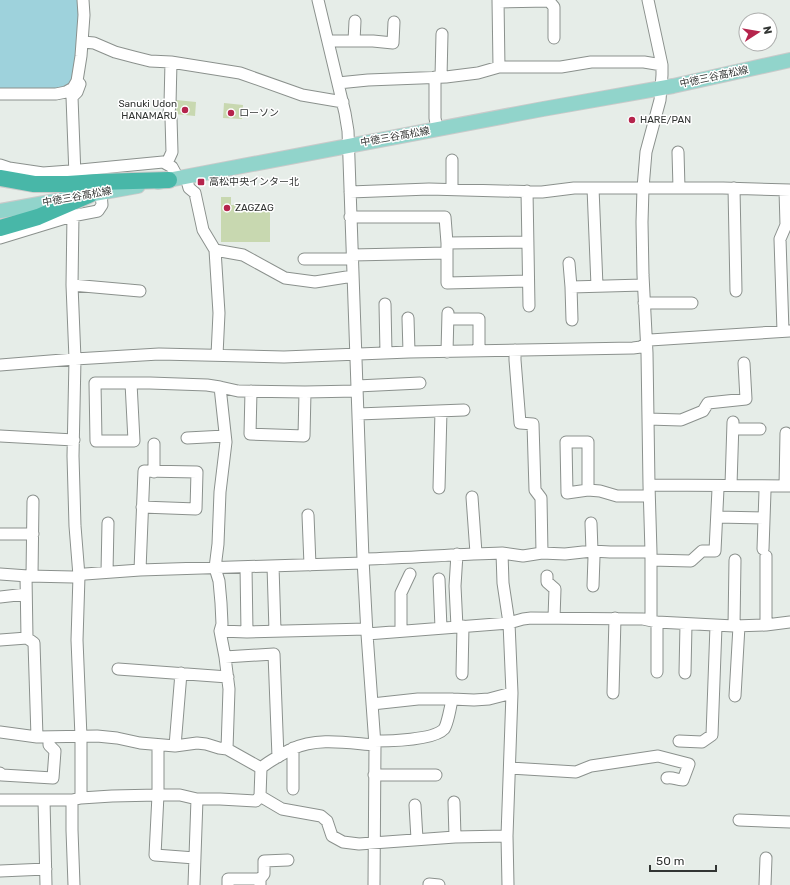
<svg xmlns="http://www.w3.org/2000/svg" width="790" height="885" font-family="Rubik,'Noto Sans JP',sans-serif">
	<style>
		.water { fill: #9ed2dc }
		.building { fill: #c8d8b0 }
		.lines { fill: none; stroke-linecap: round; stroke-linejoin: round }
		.minor-casing { stroke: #8b918d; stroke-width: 13 }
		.major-casing { stroke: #cacaca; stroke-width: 16 }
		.highway-casing { stroke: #cacaca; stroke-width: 18 }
		.minor { stroke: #fff; stroke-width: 11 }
		.major { stroke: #91d4cb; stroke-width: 14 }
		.highway { stroke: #48b7a8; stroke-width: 16 }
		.poi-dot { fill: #b5244c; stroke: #fff; stroke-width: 1.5 }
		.labels { text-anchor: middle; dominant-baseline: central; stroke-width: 3; stroke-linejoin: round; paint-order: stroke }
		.street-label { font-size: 10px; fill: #323533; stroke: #fff }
		.poi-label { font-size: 10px; fill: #323533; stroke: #fff; text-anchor: start }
	</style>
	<rect width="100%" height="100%" fill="#e6ede8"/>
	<path class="water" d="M0,0H79V17L74,78L70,86L54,90H0Z"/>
	<path class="building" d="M176,100L196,102L195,116L175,114Z
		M224,103L243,105L242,119L223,118Z
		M221,197H231V205H270V242H221Z"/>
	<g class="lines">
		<defs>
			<path id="minor" d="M318,0L345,113L348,131L363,559L367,634L375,745L374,885
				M498,0L499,67
				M648,0L662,65V75L660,100L646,152L643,188L642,222L643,275L647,353L649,485L651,552V620
				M498,2L549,1L554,7V38
				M328,41H373L393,43L394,22
				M354,41L355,21
				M83,42L94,43L115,52L134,57L150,61L171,62L170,104L169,113L171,118L172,152L167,163
				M171,62L240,73L302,95L343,102
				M435,77V118L437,129
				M441,77L442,34
				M338,83L368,80L446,77L478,73L499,67H561L591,62H644L662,65
				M0,94H56L66,92L73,88L77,81L81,56L84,15L83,0
				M678,152L679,188
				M0,165L9,168L43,173L70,171L163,162L172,167L178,178
				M75,176L72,97L77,92L80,84
				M186,177L189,188L195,193L203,230L215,250L243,255L285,278L315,282L353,276
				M593,188L597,286
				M734,188L736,291
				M452,189V160
				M527,191L529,306
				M350,192L429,189L542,192L574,188H723L790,190
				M73,214L72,285L75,359L73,456L75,526L79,576L77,640L81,737V798
				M350,217H445L447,243
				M0,238L72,216L98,211L102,205L101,193
				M528,242L447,243V283L528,281
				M215,250L219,313L217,355
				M352,255L447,253
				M304,259H352
				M569,263L571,287
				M72,285L140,291
				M644,303H692
				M385,304L386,353
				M408,318L409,352
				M448,319H479V351
				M572,320L571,287L643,285
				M783,331L780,239L786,225L785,190
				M515,350V360L520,423L533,424L535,490L541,498L542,553
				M447,352L448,313
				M0,365L75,359L159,354L284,357L409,352L633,348L641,347L650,340L790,331
				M131,383L134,441H96L95,383H150L207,385L220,387L238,391L305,392L357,391
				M357,386L420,383
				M220,387L226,442L220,492L218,544L215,568L219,581L221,603L222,624L220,631L225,657L229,689L227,749L261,768
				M251,391L250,434L304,436L305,392
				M358,414L464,410
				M648,419L681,420L703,411L708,403L746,399L744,363
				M733,429H760
				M0,436L74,440
				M187,438L225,436
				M154,472V444
				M649,485L790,486
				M731,485L733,422
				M785,486L786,433
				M439,488L441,411
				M588,490V442H566L567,493L588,490L600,491L617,496H649
				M472,497L476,553
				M308,515L310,565
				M717,517L764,518
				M591,523L592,551L594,557L593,586
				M0,534H33
				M763,549L765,491
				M502,553L523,556L542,553L565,554L592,551L610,552H651
				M457,554L455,586L457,627
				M766,556V625
				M363,559C410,558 456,554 502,553L503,583L509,623L512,693L507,836L508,885
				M651,560L691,561L702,551H715L718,489
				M273,566L275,631
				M246,567L247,632
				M140,570L144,471L197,472L196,509L142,507
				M107,572L108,523
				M0,574L28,576L73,577L85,574L140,570L363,563
				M26,576L27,638L34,643L37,737L97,736L117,738L140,743L175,746L197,743L206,744L219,748L227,749
				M32,576L33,501
				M547,576V582L555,589L554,618
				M439,579L441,628
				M0,597L26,594
				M657,622V672
				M734,626L735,560
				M220,631L247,632L367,629
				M401,631V593L410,574
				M367,634L509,623L523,619L531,618L643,619L657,622L734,626L766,625L790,622
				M0,640L27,638
				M225,657L274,654L278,757
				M118,669L228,677
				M685,673L686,624
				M462,674L463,626
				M613,693L615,618
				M735,696L739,626
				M372,704L418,699H452L474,700L489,699L512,693
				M0,732L37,737
				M374,741C389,741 434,740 444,729C447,725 451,705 452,699
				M679,741L702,742L712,735L716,626
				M158,745V795L155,855L195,858
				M175,746L181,673
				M293,748V789
				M510,768L576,772L591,766L658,756L689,764L683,780C676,780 674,777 667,778
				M0,773L2,775L53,778L55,751L49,745V737
				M374,775H436
				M260,796L282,809L321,816L327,821L332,836L343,842L359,844L455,837L507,836
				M0,800H72L81,798L112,796L158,795H180L197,799H220L256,801L260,796L261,768C268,762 274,759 281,755C285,753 288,750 292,749C317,737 348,743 375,745
				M44,800L46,885
				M72,800V830L74,885
				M454,802L455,837
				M415,805L417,839
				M739,820L790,822
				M0,871L46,869
				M260,879L264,874V861L288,860
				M194,885L197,799
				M228,885V879H260V885
				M429,885V884L439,885
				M765,885L766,858"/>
			<path id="major" d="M158,182L543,109L673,86L790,60
				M0,211L138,186"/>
			<path id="highway" d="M0,178L34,184H68L97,182L169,180
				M0,228L38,217L89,195"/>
		</defs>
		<use href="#minor" class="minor-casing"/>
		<use href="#major" class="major-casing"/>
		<use href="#highway" class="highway-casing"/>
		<use href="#minor" class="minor"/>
		<use href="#major" class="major"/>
		<use href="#highway" class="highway"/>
	</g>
	<g class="poi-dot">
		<circle cx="185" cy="110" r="4"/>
		<circle cx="231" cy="113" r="4"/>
		<circle cx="632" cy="120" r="4"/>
		<rect x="197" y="178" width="8" height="8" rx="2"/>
		<circle cx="227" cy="208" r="4"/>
	</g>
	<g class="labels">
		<g class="street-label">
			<text transform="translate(714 77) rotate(-12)">中徳三谷高松線</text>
			<text transform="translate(395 137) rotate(-10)">中徳三谷高松線</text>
			<text transform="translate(77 197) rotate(-10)">中徳三谷高松線</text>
		</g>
		<g class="poi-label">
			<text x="177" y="104" text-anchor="end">Sanuki Udon<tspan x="177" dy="12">HANAMARU</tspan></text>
			<text x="239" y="113">ローソン</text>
			<text x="640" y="120">HARE/PAN</text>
			<text x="209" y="182">高松中央インター北</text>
			<text x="235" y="208">ZAGZAG</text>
		</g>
	</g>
	<g transform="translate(758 32) rotate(78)"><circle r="19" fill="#ffffff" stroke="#adaead"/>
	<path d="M0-3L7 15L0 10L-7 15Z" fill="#b5244c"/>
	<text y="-6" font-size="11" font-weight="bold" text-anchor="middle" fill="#323533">N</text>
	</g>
	<path d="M650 865v6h66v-6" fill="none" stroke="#323533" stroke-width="2"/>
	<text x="656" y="865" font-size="12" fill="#323533" stroke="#ffffff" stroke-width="3" paint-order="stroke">50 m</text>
</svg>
